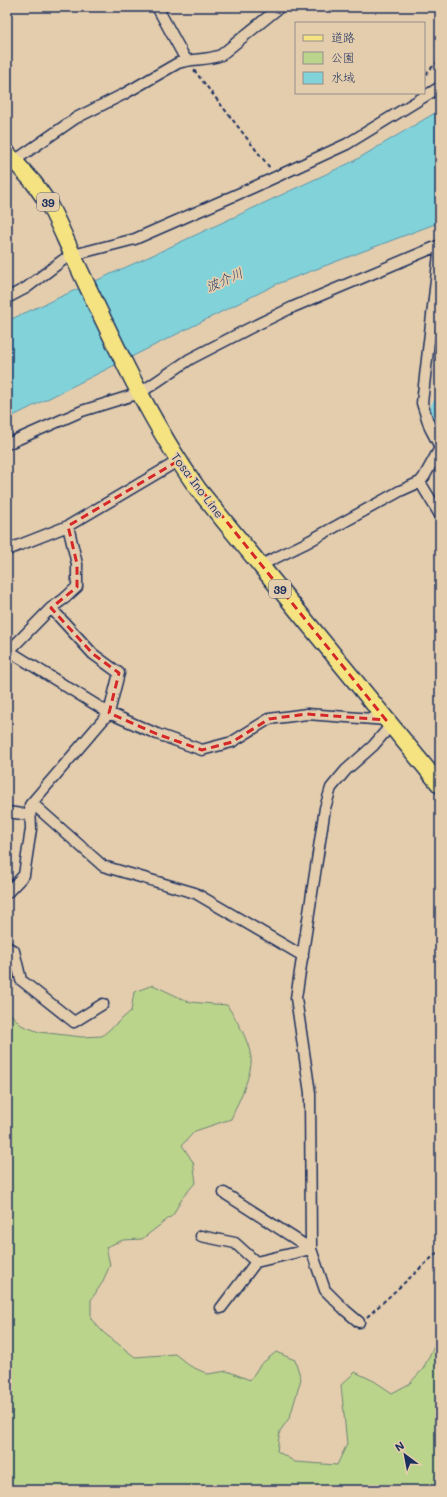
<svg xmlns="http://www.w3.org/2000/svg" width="447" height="1497" font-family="Mali,'Klee One',sans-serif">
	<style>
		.green { fill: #bbd48b; stroke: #6b8274 }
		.water { fill: #82d3d9; stroke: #5991a8 }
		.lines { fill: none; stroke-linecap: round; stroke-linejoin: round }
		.river { stroke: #82d3d9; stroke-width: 19 }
		.street-casing { stroke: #1b2f5e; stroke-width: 13 }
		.primary-casing { stroke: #1b2f5e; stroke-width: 19 }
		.path { stroke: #1b2f5e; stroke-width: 2; stroke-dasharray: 4 3; stroke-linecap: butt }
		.street { stroke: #e4cdad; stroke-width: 10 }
		.primary { stroke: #f5e382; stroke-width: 16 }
		.marked { fill: none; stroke: #d62828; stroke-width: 3; stroke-dasharray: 8 5; stroke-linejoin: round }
		.labels { text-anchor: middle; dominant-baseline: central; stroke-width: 3.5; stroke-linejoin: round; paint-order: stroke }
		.shield { fill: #e4cdad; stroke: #575e76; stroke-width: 1 }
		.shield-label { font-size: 11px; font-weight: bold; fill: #1b2f5e }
		.street-label { font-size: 12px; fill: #1b2f5e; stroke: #e4cdad }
		.water-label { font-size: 13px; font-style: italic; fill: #253f6a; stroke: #e4cdad }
	</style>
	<rect width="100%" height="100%" fill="#e4cdad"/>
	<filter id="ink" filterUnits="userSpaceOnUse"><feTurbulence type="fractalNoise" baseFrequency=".025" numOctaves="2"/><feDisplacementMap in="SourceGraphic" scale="8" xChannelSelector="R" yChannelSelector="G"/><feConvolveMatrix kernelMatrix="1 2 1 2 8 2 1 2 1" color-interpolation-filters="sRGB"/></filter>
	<g filter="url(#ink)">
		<path class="green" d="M153,985L189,1002L227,1005C237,1021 249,1040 251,1058C253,1073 237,1105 231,1119L195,1131L182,1145L193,1162L196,1182L182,1198L173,1215L142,1239L123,1240L106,1247L110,1265L102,1283L91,1300V1319L104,1333L135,1357L175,1354L190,1366L208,1374L227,1371L250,1380L260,1365L276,1352L295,1360L301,1379L290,1417L280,1431L277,1451L295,1462L337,1465L347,1444L341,1385L355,1372L374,1381L392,1393L409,1384L423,1369L440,1334V1490H7V1010L21,1025L39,1032L82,1037L102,1036L131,1011L134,992Z"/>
		<path class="water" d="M440,110V222L277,284L7,419V321L155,254L354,161Z"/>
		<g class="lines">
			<path class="river" d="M440,408V414"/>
			<defs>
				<path id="street" d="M157,7L186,60
					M14,161L76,118L124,94L178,63C193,58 206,61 221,55L280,7
					M440,245L422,403L430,428L440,447
					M7,298L26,288L63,260L73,255L135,239L254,187L347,144L440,87
					M7,444L82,411L140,393L190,359L248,329L293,307L440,245
					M420,482L440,515
					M7,550L68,526
					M261,565L304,544L400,491L420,482L424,477L440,448
					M7,650L9,651L51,608L64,599L77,587V564L68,526L178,461
					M7,654L9,651L109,713L157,734L202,750L232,742L269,719L307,714L386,720
					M32,803L103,866L195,893L303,956
					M7,812L30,815
					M7,893L24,875L31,829L30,805L109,713L119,673L93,654L51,608
					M7,947L14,951L21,980L74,1022L103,1004
					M224,1193L311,1249
					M201,1236L235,1243L256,1262L221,1308
					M256,1262L311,1249
					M359,1322L346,1311L325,1290L311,1249L310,1093L296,998L325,808L331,788L346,770L373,746L391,725"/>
				<path id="primary" d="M7,153L34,183L48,203C58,221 66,241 75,260C112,338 148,419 198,489L440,785"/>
			</defs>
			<use href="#street" class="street-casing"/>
			<use href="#primary" class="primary-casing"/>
			<path class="path" d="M194,70L270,168
				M424,81L428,71L440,60
				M367,1317L440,1250"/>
			<use href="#street" class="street"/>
			<use href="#primary" class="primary"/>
		</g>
	</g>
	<path class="marked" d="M178,461L386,720L307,714L269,719L232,742L202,750L157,734L109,713L119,673L93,654L51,608L77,587V564L68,526Z"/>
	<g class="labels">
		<g class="shield">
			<rect x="37" y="193" width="22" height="18" rx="3"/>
			<rect x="269" y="580" width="22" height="18" rx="3"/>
		</g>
		<g class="shield-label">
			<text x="48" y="202">39</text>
			<text x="280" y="589">39</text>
		</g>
		<g class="street-label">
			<text transform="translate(198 485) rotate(53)">Tosa Ino Line</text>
		</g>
		<g class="water-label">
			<text transform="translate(224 279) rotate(-24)">波介川</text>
		</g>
	</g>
	<rect width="447" height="1497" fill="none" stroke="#e4cdad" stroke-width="24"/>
	<rect x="12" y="12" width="423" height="1473" fill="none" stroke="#1b2f5e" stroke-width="1.5" filter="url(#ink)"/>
	<rect x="295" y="22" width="130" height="72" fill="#e4cdad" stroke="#948e8d"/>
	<rect x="303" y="35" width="20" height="6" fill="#f5e382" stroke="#948e8d"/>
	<text x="331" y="42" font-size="12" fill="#1b2f5e">道路</text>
	<rect x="303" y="52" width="20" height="12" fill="#bbd48b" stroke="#948e8d"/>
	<text x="331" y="62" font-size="12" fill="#1b2f5e">公園</text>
	<rect x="303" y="72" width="20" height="12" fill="#82d3d9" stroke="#948e8d"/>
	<text x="331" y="82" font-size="12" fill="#1b2f5e">水域</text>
	<g transform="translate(405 1455) rotate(328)" stroke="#e4cdad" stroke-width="3" paint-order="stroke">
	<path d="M0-3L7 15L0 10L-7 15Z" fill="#1b2f5e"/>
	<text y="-6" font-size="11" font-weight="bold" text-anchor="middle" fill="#1b2f5e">N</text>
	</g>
</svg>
